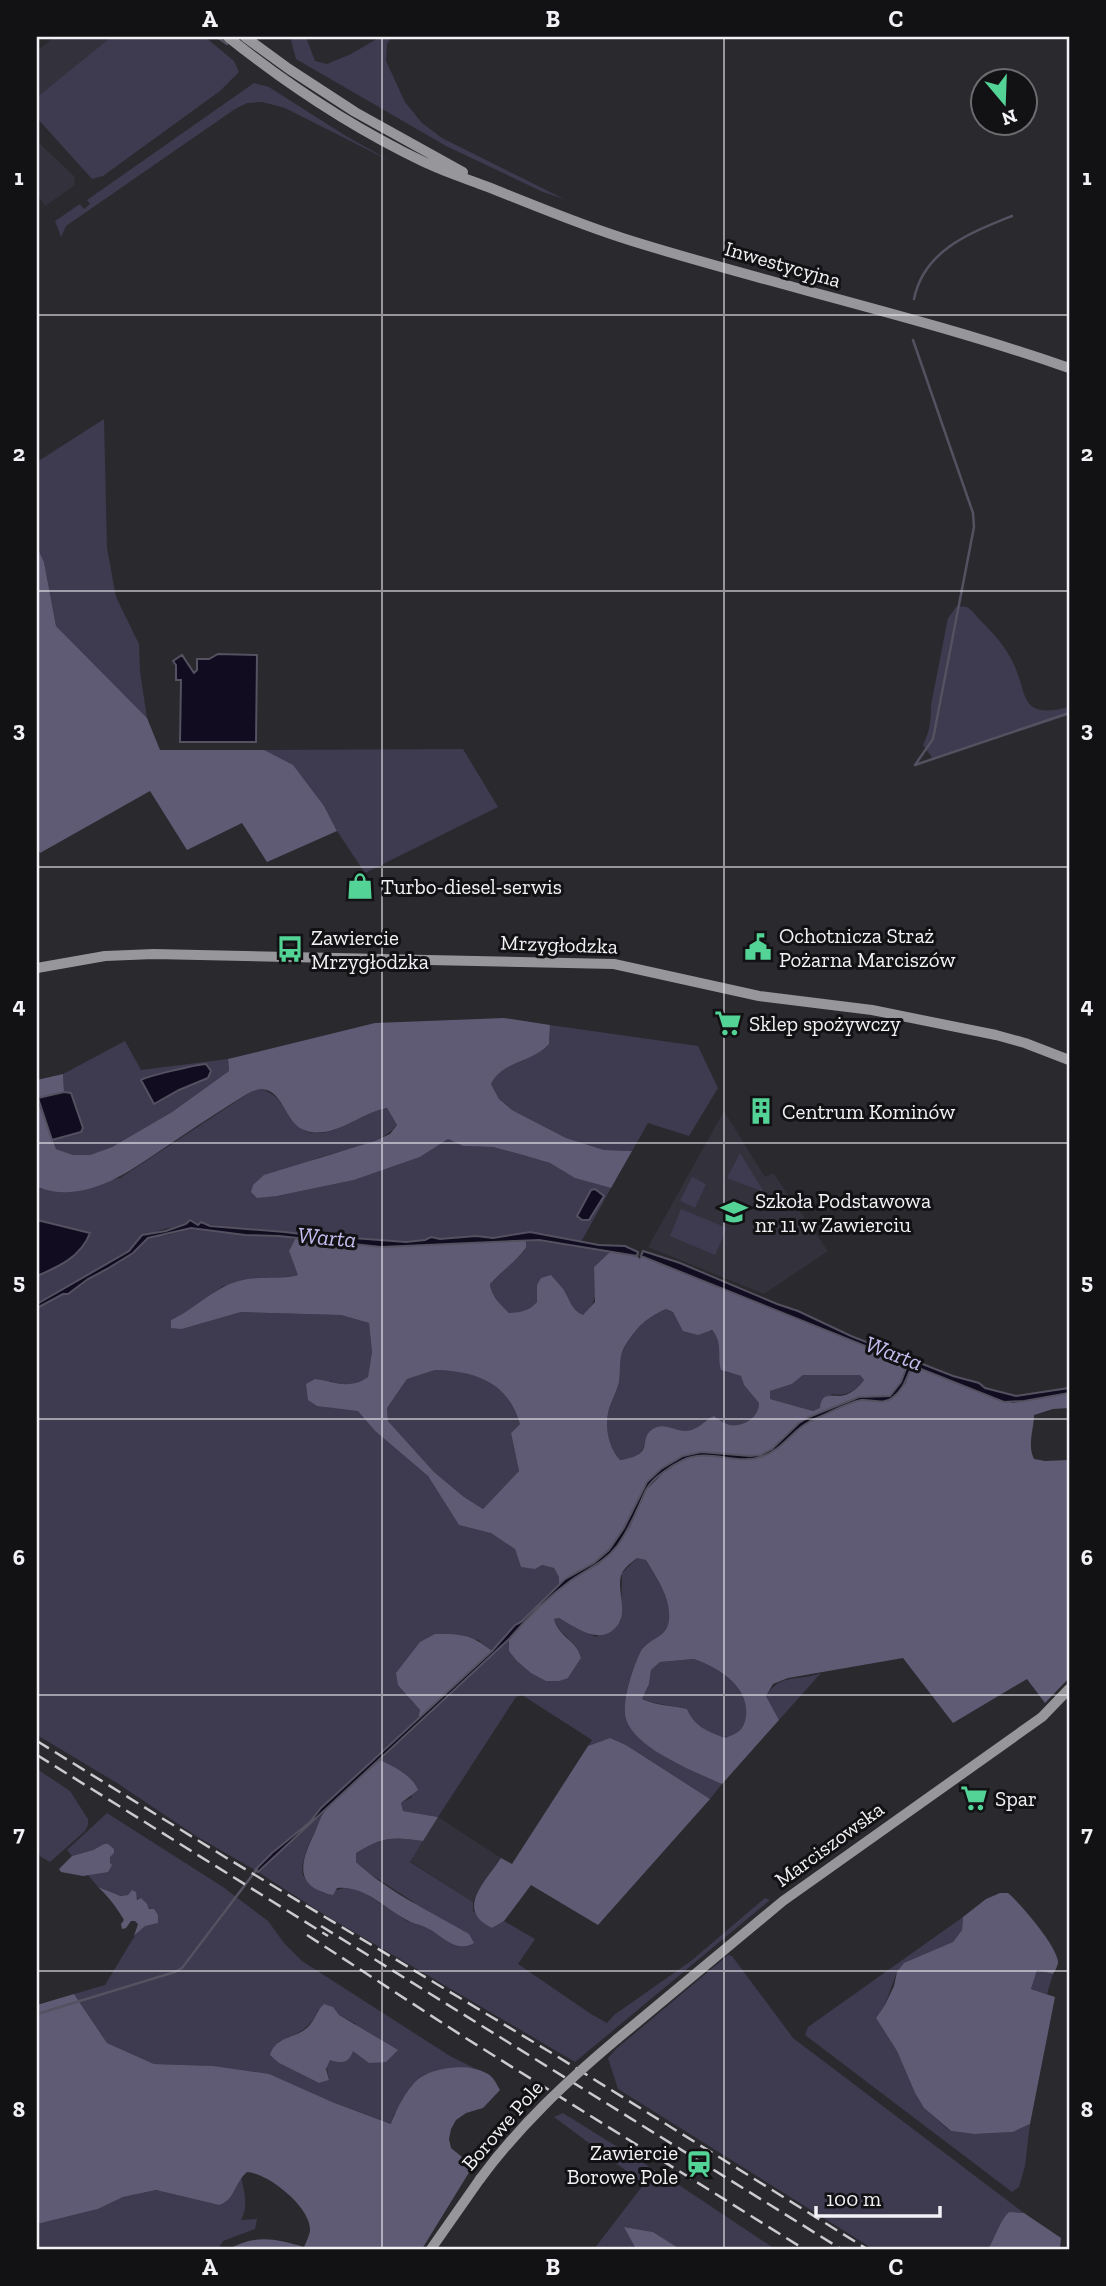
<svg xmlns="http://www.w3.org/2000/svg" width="1106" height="2286" font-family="'Zilla Slab',serif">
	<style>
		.built { fill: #33313c }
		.green { fill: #3e3a50; fill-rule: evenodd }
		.forest { fill: #605b75; fill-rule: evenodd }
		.water { fill: #110c20; stroke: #545160; stroke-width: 2 }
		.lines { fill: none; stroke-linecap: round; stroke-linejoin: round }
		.stream { stroke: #545160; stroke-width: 2.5 }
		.secondary { stroke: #97969a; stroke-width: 10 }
		.rail { stroke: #cbcace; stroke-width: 2.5; stroke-dasharray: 14 7; stroke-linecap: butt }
		.secondary-bridge { stroke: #97969a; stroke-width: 10 }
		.grid { fill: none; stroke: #f2f1f5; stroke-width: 2; stroke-opacity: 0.55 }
		.labels { text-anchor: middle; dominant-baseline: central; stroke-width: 6; stroke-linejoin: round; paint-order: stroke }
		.street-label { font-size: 21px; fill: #f2f1f5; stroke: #121214 }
		.poi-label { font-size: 21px; fill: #f2f1f5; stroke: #121214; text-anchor: start }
		.water-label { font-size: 23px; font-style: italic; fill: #c6bcef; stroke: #121214 }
		.neatline { fill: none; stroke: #f2f1f5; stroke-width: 2.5 }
		.grid-label { font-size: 23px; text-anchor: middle; font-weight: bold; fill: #f2f1f5 }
	</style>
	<rect width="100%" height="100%" fill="#2a292e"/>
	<path class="built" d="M54,37H111L37,97V51Z
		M37,141L75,177L74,186L45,206L39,197L37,198Z
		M724,1111L765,1177L773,1173L828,1251L764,1294L648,1247Z
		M438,1817L501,1858L473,1902L410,1861Z"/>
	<path class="green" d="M111,37H205L234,61L239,72L220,91L103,176L92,179L37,118V97Z
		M293,37H306L315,61L327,64L351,54L380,37H392L387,44L386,61L405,102L422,123L442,138L564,199L543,192L446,146L296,59L291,41Z
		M254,83L269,87L346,136L394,163L285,108L262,102L247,103L235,109L66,226L61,237L55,221L80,204L84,209L90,204L87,200Z
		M104,419L107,548L116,597L139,644L140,672L147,718L56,626L44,562L37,547V462Z
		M957,606L967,607L971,610C984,625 1001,639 1010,657C1030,691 1015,721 1069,707V715L933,759L923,745C930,731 931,720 931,705L948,618Z
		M463,749L498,807L365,873L337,831L324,806L264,750Z
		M550,1025L698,1046L718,1088L689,1136L648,1123L632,1151L604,1150L566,1138L512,1110L499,1099L491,1084C503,1060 533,1063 549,1044Z
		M125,1041L141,1070L228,1059L229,1071L172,1112L112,1147L90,1155H73L56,1149L52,1140L81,1132L83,1128L68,1092H64L63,1074ZM200,1065L208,1078L179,1090L155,1104L144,1078L159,1076Z
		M255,1089C288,1089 285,1131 314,1133C337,1135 363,1113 387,1108L397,1125C375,1151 335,1148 306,1163C295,1169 285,1186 277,1196L354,1180L420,1157L448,1139L463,1146L493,1147L523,1155L550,1163L576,1178L611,1188L581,1242L530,1232L493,1238H438L416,1242L353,1238L339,1239L193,1223L160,1230L136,1243L129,1251L37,1304V1276C58,1267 81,1257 90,1234L37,1220V1187L41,1189L120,1178Z
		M740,1153L764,1192L727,1178Z
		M692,1177L706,1184L695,1208L680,1201Z
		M681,1209L727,1228L715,1255L670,1236Z
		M192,1228L245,1235L291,1237L295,1239L289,1251L299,1275L223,1286L185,1314L171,1320L182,1329L241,1312L341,1315L369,1323L372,1352L368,1377C355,1386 345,1386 330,1381V1408H346L358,1410L375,1431L428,1476L459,1525L491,1532L515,1549L521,1567L542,1565L554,1568L559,1577V1585L492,1651L477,1639L411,1700L420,1710L418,1719L321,1809L310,1822L272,1853L255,1870L196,1836L117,1783L37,1735V1308L107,1269L133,1253L145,1241L152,1236L168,1235Z
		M526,1240L568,1243L611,1251L594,1267C595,1288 600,1301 583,1315C572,1313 569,1300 565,1291L537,1285V1302C529,1311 521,1312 509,1313C500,1304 491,1296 490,1284C502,1271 515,1262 526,1249Z
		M666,1309L716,1333C723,1351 714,1355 726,1372L741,1376L744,1385L759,1403C759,1417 744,1427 729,1425C725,1424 718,1419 714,1416L694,1430L647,1436C643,1455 638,1457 619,1460C609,1449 605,1428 608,1413C610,1403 616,1394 619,1382C621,1369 618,1355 626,1344C639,1325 645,1319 666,1309Z
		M435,1370C475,1371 508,1382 520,1424L511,1433L519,1471L483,1509L464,1497L434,1472L388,1421L387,1408L407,1379Z
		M803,1375H860L864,1380C856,1391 845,1397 832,1394L821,1408L813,1411L770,1399V1391L792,1384Z
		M637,1558L646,1560L663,1590L670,1610L668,1628L656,1639L643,1647L630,1682L626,1700L639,1738L672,1761L722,1784L710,1799L626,1745L610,1738L588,1746L592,1740L522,1695L516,1697L438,1817L403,1811L401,1803L412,1797L380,1760L509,1639L510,1651L568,1678L581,1658C578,1641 559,1636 554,1619L559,1618L596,1637L621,1621L622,1573Z
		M694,1659C719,1668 749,1686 746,1716C745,1721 744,1727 739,1731C736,1734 729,1736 724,1738C707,1731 695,1727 687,1709C671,1705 657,1705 642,1699L649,1684L651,1670L660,1662Z
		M821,1673L779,1720L766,1696C781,1672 799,1682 821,1673Z
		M37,1769L70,1791L88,1819V1825L85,1831L50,1862L41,1857L37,1851Z
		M325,1812C318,1825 298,1862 303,1875C307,1883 316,1889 324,1893L348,1887L360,1890L407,1921L426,1927L453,1944L412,1901L367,1872L356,1862V1853C385,1836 391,1837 423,1841L410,1862L473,1902V1911L492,1928L504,1921L535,1939L518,1964L591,2014L607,2023L614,2015L691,1961L765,1898L770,1900L575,2062L325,1915L258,1872L275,1854Z
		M107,1813L223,1887L268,1921L284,1943L302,1961L450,2056L476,2069L458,2068L435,2071L420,2077L393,2116L392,2124L332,2102L213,2066L154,2064L107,2043L74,1994L105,1985L134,1937L145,1925L158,1923V1915L136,1897L129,1895L122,1896L98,1887L88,1875L97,1872L110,1863V1857L104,1844L93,1850L72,1856L67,1850ZM318,2010L339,2015L356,2024L326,2064L329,2080L319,2083L279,2063L278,2042C297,2034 310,2030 318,2010Z
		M963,1917L962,1930L953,1942L897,1972L885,2005L876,2018L897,2051L915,2093L924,2108L950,2131L974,2134L1013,2132L1030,2124L1025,2166L1019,2187L1012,2192L805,2035L808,2027Z
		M728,1955L732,1956L793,2038L1024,2213L1009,2212C1000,2220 995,2238 988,2249H873L618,2089L608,2058L616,2049Z
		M1037,1969L1053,1974L1047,1994L1031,1989Z
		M563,2113L685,2189L775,2249H680L653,2232L625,2227L636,2249H594L644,2184L554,2117Z
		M241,2177C244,2191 249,2206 241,2220L257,2219L255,2229L223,2241L218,2249H37V2224L98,2209L123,2197L156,2190L219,2205L234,2192Z"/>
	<path class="forest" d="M37,547L44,562L56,626L147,718L160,750H264L293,765L324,806L337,831L267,862L242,823L187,850L150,791L40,853L37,848Z
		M504,1018L550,1025L549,1044C533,1063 503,1060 491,1084L499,1099L512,1110L566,1138L604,1150L632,1151L611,1188L575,1178L550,1163L523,1155L493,1147L463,1146L448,1139L420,1157L354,1180L277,1196L257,1198L251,1192L253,1185L264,1175L375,1141L390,1134L397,1125L387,1108C360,1113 332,1141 304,1130C282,1122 282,1074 247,1094C224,1108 201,1123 179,1138C137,1165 90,1207 37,1187V1080L63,1074L64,1092L39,1098V1105L56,1149L73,1155H90L112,1147L172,1112L229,1071L228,1059L375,1023Z
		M295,1239L381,1247L526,1240V1248C515,1262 502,1271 490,1284C491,1296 500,1304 509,1313C521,1312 529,1311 537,1302V1285L541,1278L551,1275C555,1280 560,1285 564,1290C570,1300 571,1310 583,1315L595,1302L594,1267L611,1251L637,1256L640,1259L641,1256L908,1363L901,1382L890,1396L868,1397L809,1417L799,1423L772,1449L761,1455L750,1456L701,1452L661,1469L647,1482L616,1542L594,1563L559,1585V1577L554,1568L542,1565L535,1569L521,1567L515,1549L491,1533L459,1525L428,1476L375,1431L358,1411L317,1406L308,1400L306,1384L315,1379C337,1382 349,1390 368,1377L372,1352L369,1323L341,1315L241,1312L182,1329L171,1328V1320C196,1309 216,1285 243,1280C261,1276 280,1280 298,1275L289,1251ZM666,1309L673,1312L683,1331L698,1335L712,1330C723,1342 717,1356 721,1370L741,1376L744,1385L759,1403C759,1417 744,1427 730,1425C725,1424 718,1419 714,1416C703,1421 698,1431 685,1431C674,1431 664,1422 653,1429C636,1440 658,1454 620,1460C609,1449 605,1428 608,1413C610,1403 616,1394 619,1382C621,1369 618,1355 626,1344C639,1325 645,1319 666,1309ZM435,1370C475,1371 508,1382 520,1424L511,1433L519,1471L483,1509L464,1497L434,1472L388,1421L387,1408L407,1379ZM803,1375H860L864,1380C859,1387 849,1396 840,1396C830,1396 821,1393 820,1408L813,1411L770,1399V1391L792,1384Z
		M914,1366L994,1398L1013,1403L1069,1393V1408L1053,1409L1034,1415C1034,1429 1027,1445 1034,1459L1045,1461L1069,1460V1678L1045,1703L1027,1679L953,1723L903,1658L788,1678L773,1684L766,1696L779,1720L722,1784C696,1772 635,1749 626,1719C621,1702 634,1665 641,1651C647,1640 664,1638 668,1625C674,1602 657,1579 646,1560L637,1558C632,1562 625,1567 622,1573C617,1585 623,1599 622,1611C622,1619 619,1625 613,1630C597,1644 575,1627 559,1618L554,1619C559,1638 577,1640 581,1658L568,1678L559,1681H546L531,1673L517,1661L509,1651V1639L515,1631L552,1594L574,1578L599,1564L617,1546L630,1527L646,1490L663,1473L681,1461L698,1455L749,1458L761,1457L778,1448L807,1422L856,1401H888L906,1383L911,1367ZM694,1659C719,1668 749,1686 746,1716C745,1721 744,1727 739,1731C736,1734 729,1736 725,1738C707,1731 695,1727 687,1709C671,1705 657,1706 642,1699L649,1684L651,1670L660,1662Z
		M435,1634C461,1634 471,1634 492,1651L418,1719L420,1710L398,1685L396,1673L420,1642Z
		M610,1738L626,1745L710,1799L598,1925L531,1885L504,1921L492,1928C454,1910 486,1881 501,1858L512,1864L588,1746Z
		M380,1760C394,1767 412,1775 418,1790L401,1803L403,1811L438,1817L423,1841C391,1837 385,1836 356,1853V1862C388,1892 431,1912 469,1934L474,1943C455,1954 441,1934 425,1927C418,1924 411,1923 405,1919C383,1907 364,1885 337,1888L333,1895C292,1886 301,1861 315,1832C318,1825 321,1815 327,1808C343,1791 363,1776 380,1760Z
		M104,1844H108L114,1849V1853L110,1857V1863L112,1865L108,1872L83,1876L61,1872L59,1869L72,1856L93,1850Z
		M98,1887L121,1896L128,1895L132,1890L136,1892L137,1900L141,1898L147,1904L149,1909H154L158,1915V1923L145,1926L134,1936L138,1924L135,1921H131L126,1928L122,1929L121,1924L124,1920C117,1908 109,1897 98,1887Z
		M1000,1893H1008C1020,1903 1059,1948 1058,1963C1057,1967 1055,1971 1053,1974L1037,1970L1031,1989L1055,1997L1030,2124L1013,2132L974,2134L951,2131L924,2108L915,2093L897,2051L876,2018L885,2005L894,1986L897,1972L904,1963L953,1942L962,1930L963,1917L986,1899Z
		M74,1994L107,2043L154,2064L213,2066L269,2074L332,2102L391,2124C396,2110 408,2086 421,2077C437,2067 469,2063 486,2073C493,2076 496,2083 500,2090L483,2108L466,2113L456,2120L451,2129L449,2139L451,2148L473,2166L422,2249H229C257,2234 275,2239 304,2247C306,2243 309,2236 310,2231C312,2208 268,2173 247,2172C235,2182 235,2200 219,2205L156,2190L123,2197L98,2209L37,2224V2005Z
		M324,2004L333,2007L339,2015L398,2050L386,2062L369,2063L353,2051C349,2063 342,2064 330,2060L326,2069L329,2080L319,2083L279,2063L270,2055C276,2036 294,2039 307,2028C315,2021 316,2011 324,2004Z
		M1009,2212L1024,2213L1061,2238L1060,2249H988C995,2238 1000,2220 1009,2212Z
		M624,2227L653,2232L680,2249H636Z"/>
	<path class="water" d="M218,654L257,655L256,742H180L181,680H176V665L173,661L182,655L194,673L197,670V659H209Z
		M206,1064L211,1071L208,1078L179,1090L154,1104L141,1080C147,1076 195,1065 206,1064Z
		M64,1092L71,1093L83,1128L81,1132L52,1140L38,1098Z
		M595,1189L604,1196L589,1220H582L577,1216L591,1190Z
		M37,1220L90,1233C81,1257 58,1267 37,1276Z
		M190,1220L198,1225L201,1222L210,1226L285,1232L339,1239L353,1238L406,1242L425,1240L431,1237L440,1239L476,1236L493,1238L530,1232L599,1245L625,1246L638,1252L637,1256L539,1240L381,1247L279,1236L245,1235L191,1228L148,1238L133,1253L107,1269L88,1279L68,1294H63L37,1308V1304L129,1251L142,1235L166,1231L186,1224Z
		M643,1251L680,1263L777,1304L798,1311L851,1336L953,1376L979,1383L985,1388L1016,1396L1069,1388V1393L1024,1401L1004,1402L914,1366L911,1368C906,1380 903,1390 892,1398C883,1405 872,1399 861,1400C846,1403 831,1412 817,1418C794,1426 784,1450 761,1457C735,1465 709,1448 683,1460C671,1466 652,1478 646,1490C637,1509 630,1529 617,1546C604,1563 587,1569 570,1581C548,1597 527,1618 509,1639L258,1872L255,1870L272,1853L310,1822L321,1808L492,1651L515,1625L521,1622L565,1579L594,1563L609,1550L624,1528L647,1482L661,1469L683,1456L701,1452L750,1456L761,1455L772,1449L799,1423L809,1417L859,1397L890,1396L901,1382L908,1363L641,1256Z"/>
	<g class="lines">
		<path class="stream" d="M217,37L227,44
			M914,299C924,250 970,233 1012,216
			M913,340L973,513L974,527L933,739L915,765
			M915,765L1069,713
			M37,2014L175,1972L182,1968L257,1869"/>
		<path class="secondary" d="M228,37C288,85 355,129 424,162C445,172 467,179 488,187C536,206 583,226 632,241C777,286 926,318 1069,368
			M245,37L289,69L355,112L463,172
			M37,968L105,956L154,954L614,964L759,996L872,1010L996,1035L1025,1043L1069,1060
			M617,2039L783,1901L1042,1717L1069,1689
			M431,2249L480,2179"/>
		<path class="rail" d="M37,1741L225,1857L550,2052L867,2249
			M37,1755L328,1936
			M321,1926L841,2249
			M307,1935L464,2037L804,2249"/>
		<path class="secondary-bridge" d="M480,2179C520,2125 566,2082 617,2039"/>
	</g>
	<path class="grid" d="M382,37V2249M724,37V2249M37,315H1069M37,591H1069M37,867H1069M37,1143H1069M37,1419H1069M37,1695H1069M37,1971H1069"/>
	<defs>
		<symbol id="shop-bare" viewBox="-9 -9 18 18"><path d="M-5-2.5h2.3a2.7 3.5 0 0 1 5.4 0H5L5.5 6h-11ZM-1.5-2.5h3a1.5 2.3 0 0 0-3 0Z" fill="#53d396" stroke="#121214" stroke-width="2.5" paint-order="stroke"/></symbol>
		<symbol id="civic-bare" viewBox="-9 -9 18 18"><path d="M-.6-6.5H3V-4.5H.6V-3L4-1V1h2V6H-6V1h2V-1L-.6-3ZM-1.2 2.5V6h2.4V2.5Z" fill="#53d396" stroke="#121214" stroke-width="2.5" paint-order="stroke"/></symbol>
		<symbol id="bus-bare" viewBox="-9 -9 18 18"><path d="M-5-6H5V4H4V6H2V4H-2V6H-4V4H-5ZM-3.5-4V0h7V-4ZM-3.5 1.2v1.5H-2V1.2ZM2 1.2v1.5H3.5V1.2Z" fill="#53d396" stroke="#121214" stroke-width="2.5" paint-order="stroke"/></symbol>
		<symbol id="supermarket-bare" viewBox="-9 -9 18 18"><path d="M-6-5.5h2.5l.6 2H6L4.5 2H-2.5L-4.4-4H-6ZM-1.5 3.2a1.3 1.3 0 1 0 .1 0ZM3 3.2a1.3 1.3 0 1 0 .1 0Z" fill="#53d396" stroke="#121214" stroke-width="2.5" paint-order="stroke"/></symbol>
		<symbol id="building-bare" viewBox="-9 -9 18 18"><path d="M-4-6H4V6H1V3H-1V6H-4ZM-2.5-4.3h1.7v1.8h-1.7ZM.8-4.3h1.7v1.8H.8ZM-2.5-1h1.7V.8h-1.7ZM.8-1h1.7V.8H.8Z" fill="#53d396" stroke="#121214" stroke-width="2.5" paint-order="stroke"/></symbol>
		<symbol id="school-bare" viewBox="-9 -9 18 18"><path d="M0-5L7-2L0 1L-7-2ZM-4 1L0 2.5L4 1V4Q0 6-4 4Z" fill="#53d396" stroke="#121214" stroke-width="2.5" paint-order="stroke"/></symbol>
		<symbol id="station-bare" viewBox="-9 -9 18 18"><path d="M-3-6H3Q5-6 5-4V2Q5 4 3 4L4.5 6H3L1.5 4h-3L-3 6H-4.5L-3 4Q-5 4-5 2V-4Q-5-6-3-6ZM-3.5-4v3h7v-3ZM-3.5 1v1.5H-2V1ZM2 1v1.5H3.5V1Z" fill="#53d396" stroke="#121214" stroke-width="2.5" paint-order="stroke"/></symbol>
	</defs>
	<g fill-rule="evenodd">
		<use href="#shop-bare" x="341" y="867" width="38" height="38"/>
		<use href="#civic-bare" x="739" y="928" width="38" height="38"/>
		<use href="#bus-bare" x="271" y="930" width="38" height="38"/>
		<use href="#supermarket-bare" x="709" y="1004" width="38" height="38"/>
		<use href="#building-bare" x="742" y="1092" width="38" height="38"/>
		<use href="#school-bare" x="715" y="1193" width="38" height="38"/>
		<use href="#supermarket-bare" x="955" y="1779" width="38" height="38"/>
		<use href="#station-bare" x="680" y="2145" width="38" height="38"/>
	</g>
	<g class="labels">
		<g class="street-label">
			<text transform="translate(783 264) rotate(16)">Inwestycyjna</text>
			<text transform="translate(559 944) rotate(2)">Mrzygłodzka</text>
			<text transform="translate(829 1844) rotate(-36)">Marciszowska</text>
			<text transform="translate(502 2125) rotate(-49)">Borowe Pole</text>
		</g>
		<g class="poi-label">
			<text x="381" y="886">Turbo-diesel-serwis</text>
			<text x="779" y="935">Ochotnicza Straż<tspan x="779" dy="24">Pożarna Marciszów</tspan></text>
			<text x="311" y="937">Zawiercie<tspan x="311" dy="24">Mrzygłodzka</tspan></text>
			<text x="749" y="1023">Sklep spożywczy</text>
			<text x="782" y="1111">Centrum Kominów</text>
			<text x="755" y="1200">Szkoła Podstawowa<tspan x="755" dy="24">nr 11 w Zawierciu</tspan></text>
			<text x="995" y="1798">Spar</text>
			<text x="678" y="2152" text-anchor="end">Zawiercie<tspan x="678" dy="24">Borowe Pole</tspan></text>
		</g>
		<g class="water-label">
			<text transform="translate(327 1237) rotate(5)">Warta</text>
			<text transform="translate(894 1353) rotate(21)">Warta</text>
		</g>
	</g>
	<rect width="1106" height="2286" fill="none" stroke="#121214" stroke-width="77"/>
	<g transform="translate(1004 102) rotate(161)"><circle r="33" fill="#121214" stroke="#6c6b6e" stroke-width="2"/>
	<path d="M0-5L12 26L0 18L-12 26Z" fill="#53d396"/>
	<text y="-10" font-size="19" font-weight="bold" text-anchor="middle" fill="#f2f1f5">N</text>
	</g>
	<path d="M816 2206v10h124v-10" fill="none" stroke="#f2f1f5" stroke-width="3.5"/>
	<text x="826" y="2206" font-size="21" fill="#f2f1f5" stroke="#121214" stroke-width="5" paint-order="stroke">100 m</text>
	<rect x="38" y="38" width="1030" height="2210" class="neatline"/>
	<g class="grid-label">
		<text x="210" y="27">A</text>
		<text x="553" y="27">B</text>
		<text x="896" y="27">C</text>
		<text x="19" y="185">1</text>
		<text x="1087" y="185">1</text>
		<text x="19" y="461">2</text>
		<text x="1087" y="461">2</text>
		<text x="19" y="737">3</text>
		<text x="1087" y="737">3</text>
		<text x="19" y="1013">4</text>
		<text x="1087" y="1013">4</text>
		<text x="19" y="1289">5</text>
		<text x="1087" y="1289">5</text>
		<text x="19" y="1565">6</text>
		<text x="1087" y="1565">6</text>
		<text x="19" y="1841">7</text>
		<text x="1087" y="1841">7</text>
		<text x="19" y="2117">8</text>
		<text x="1087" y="2117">8</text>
		<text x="210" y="2275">A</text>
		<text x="553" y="2275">B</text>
		<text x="896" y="2275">C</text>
	</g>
</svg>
